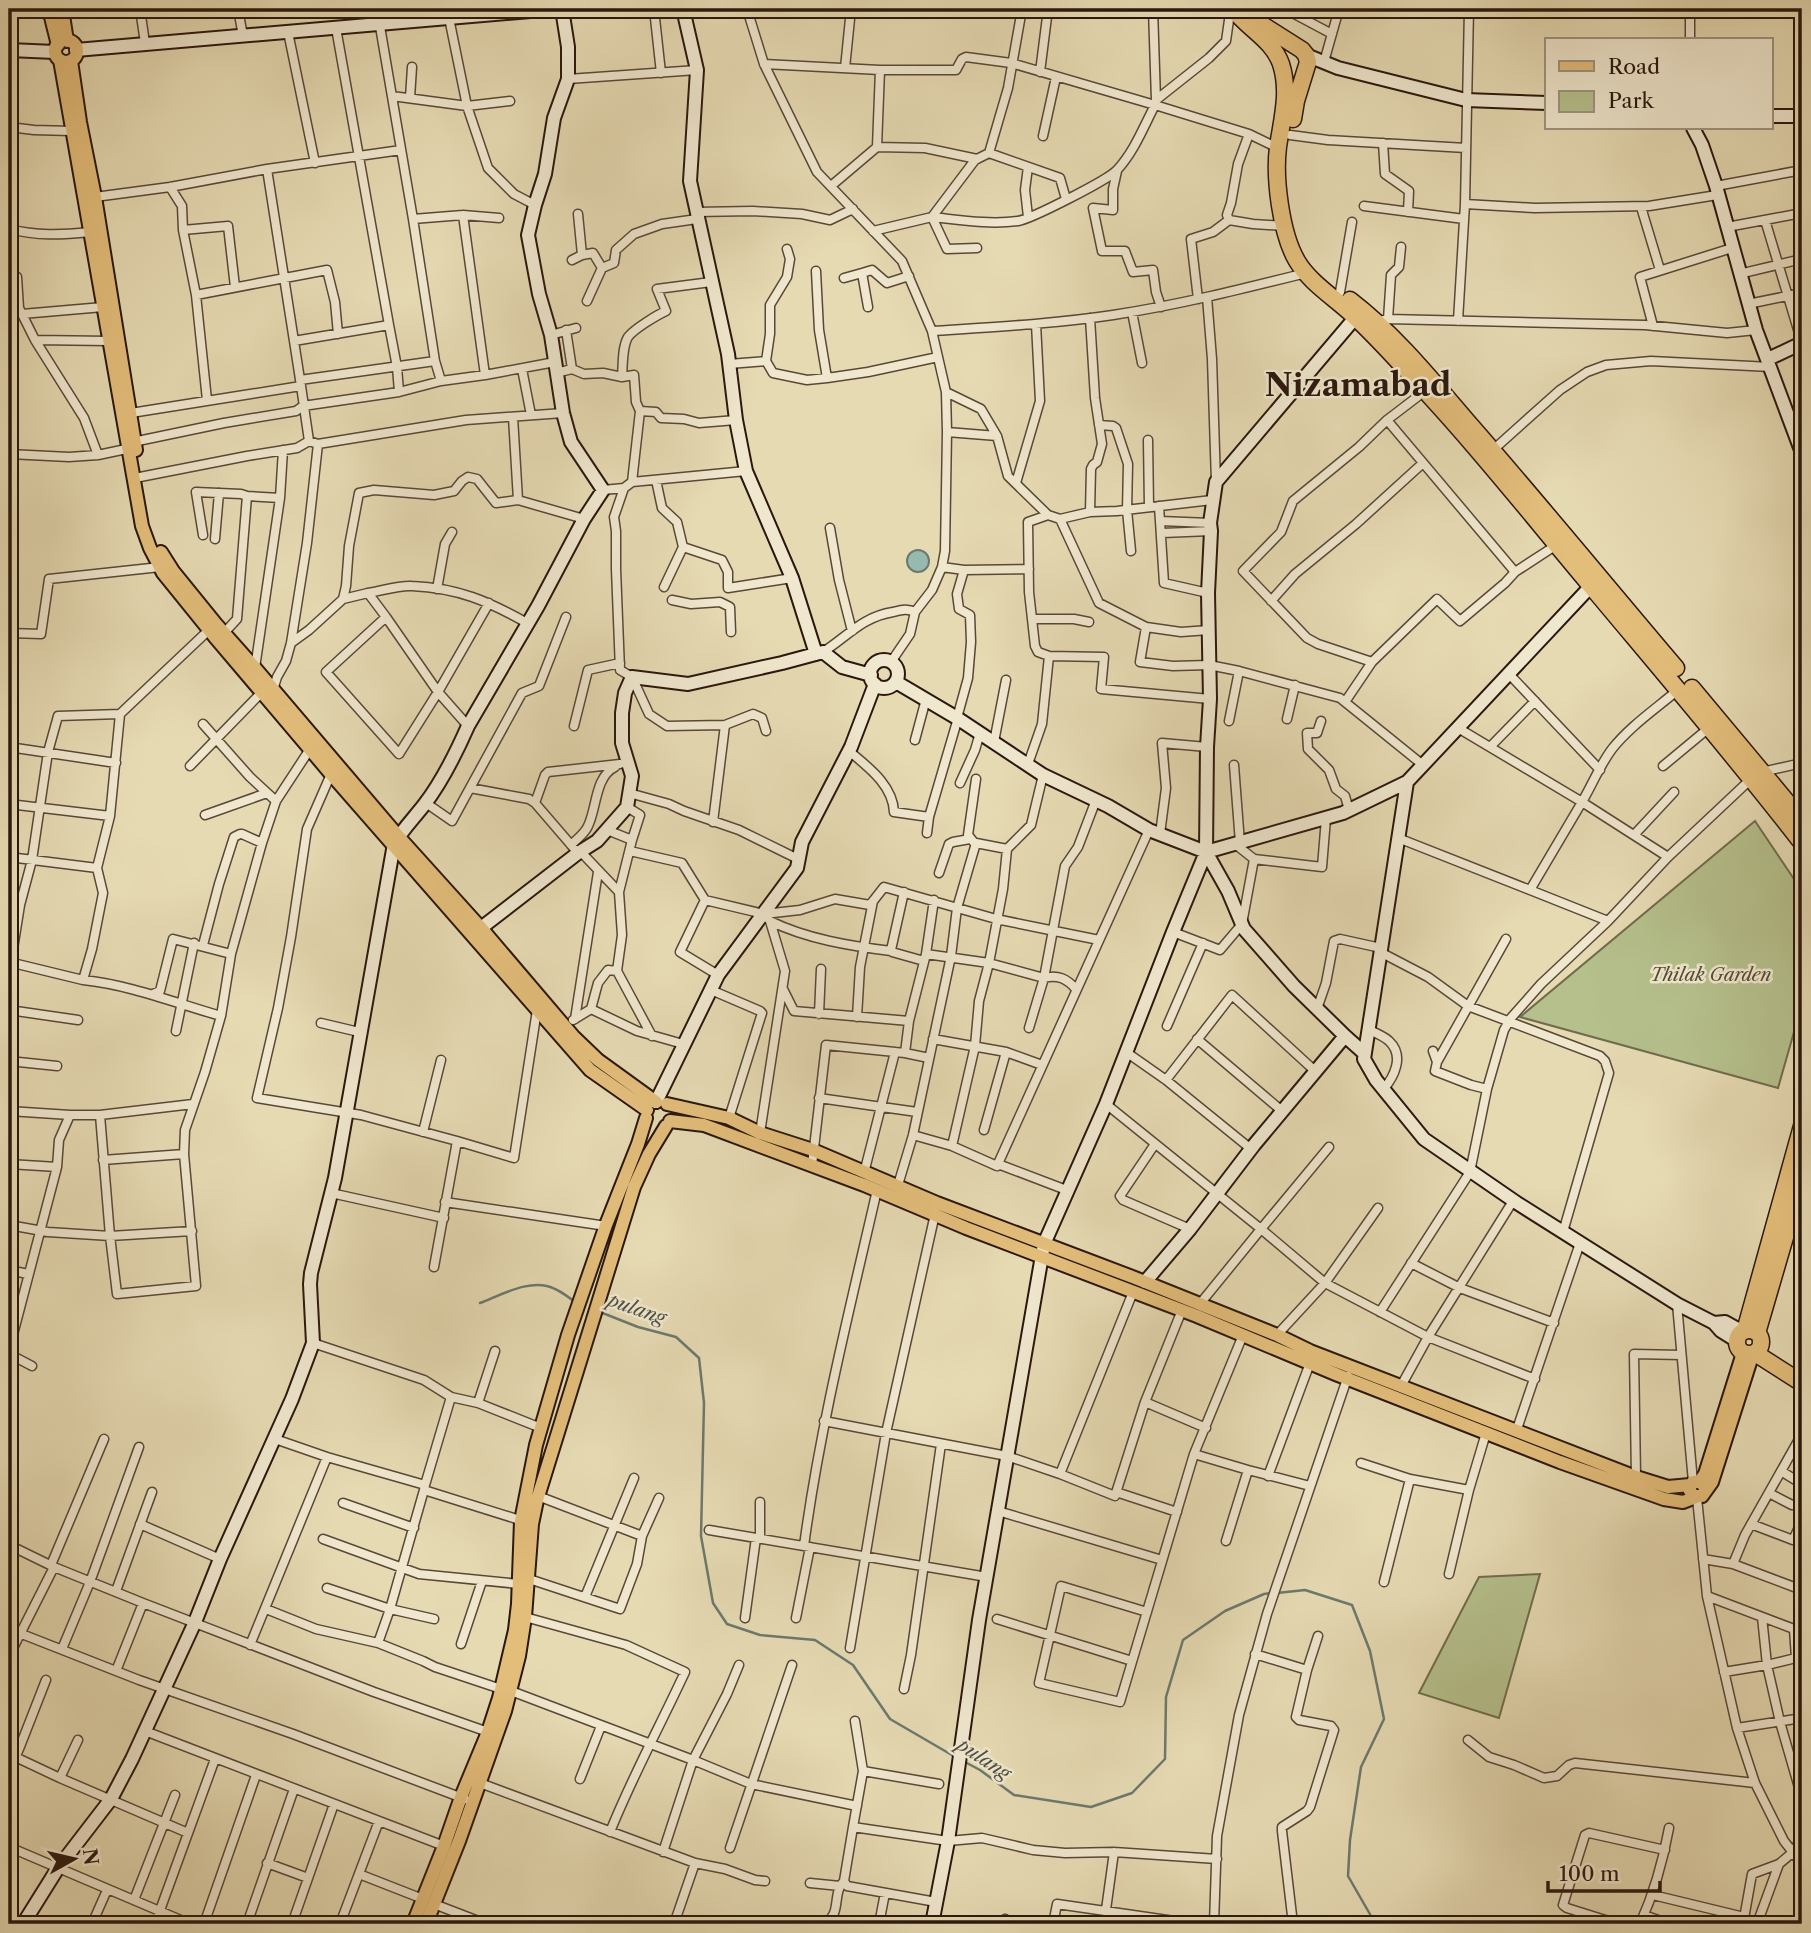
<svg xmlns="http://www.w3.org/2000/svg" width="1811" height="1933" font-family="'Libre Caslon Text',serif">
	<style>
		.green { fill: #b5c08c; stroke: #706c4d; stroke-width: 2 }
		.water { fill: #96baaf; stroke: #6b796f; stroke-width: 2 }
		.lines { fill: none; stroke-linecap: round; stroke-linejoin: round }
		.stream { stroke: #6b796f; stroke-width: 2.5 }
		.street-casing { stroke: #594837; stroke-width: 11 }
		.secondary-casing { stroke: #2a170e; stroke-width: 16 }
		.primary-casing { stroke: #2a170e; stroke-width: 16 }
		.highway-casing { stroke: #2a170e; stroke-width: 19 }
		.street { stroke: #efe7ce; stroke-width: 8 }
		.secondary { stroke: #efe7ce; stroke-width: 12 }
		.primary { stroke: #e3bd7a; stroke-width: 12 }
		.highway { stroke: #e3bd7a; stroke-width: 16 }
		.labels { text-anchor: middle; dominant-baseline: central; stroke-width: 5; stroke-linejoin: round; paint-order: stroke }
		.park-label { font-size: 18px; font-style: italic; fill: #544a34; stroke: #efe7ce }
		.water-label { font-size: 19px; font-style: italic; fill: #505046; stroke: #efe7ce }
		.town-label { font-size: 32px; font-weight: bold; fill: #2a170e; stroke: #efe7ce }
	</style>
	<rect width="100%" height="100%" fill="#e6dab3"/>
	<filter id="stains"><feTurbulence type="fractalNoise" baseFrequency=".00286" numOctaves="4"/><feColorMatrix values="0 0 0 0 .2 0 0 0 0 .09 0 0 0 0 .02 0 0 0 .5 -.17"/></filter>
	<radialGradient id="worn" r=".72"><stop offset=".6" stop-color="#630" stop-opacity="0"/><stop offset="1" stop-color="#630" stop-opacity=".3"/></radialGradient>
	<path class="green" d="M1755,821L1802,891V1004L1778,1088L1520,1017Z
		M1540,1574L1499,1718L1419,1693L1479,1577Z"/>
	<path class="water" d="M907 561a11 11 0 1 1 22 0a11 11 0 1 1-22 0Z"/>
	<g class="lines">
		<path class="stream" d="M480,1303C501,1295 532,1277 555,1289C562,1292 568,1297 574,1301
			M600,1312L638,1327L676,1337L699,1358L704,1403L701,1536L713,1603L727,1624L760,1635L815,1640L853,1665L890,1719L957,1758
			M1277,1593L1305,1590L1352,1605L1370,1651L1384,1719L1361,1767L1350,1840L1348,1876L1371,1916L1379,1924
			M963,1761L980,1770L1014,1795L1091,1807L1132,1793L1165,1759L1166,1697L1183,1640L1225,1611L1264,1594L1271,1593"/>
		<defs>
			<path id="street" d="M140,9L145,43
				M238,9L243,36
				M377,9L413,219L435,361
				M654,9L661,73
				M747,9L764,64L817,172L902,261L932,331L946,392L981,409L997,436L947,432L945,551L942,567L932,590L915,612L910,634L891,662
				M1153,9L1156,100
				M1285,9L1332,34
				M1690,9V40
				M1234,11L1229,20L1226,41L1209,58L1156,100L1155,105L1249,134L1278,148
				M336,28L389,325
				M288,32L315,163
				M1324,62L1339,9
				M764,64L880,70L877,147L831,186
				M845,68L851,9
				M880,70H956L962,59L966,57L1011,63L1155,105C1144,126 1134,152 1117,170C1108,180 1031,219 1018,221C990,225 960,220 932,217L947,249L977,248
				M1040,72L1048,9
				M568,79L697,70
				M392,96L467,106L449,18
				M410,98L412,67
				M510,101L467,106L488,168L514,194L535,205
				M9,127L34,130L71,131
				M1249,134L1238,164L1231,203L1227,215L1229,220L1253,224L1284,226
				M1290,135L1328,140L1466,148
				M1043,136L1056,77
				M1383,143L1385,174L1409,191L1408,212
				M877,147L925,148L977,159
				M989,153L1060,178L1066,199
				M1028,167L1025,190L1028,217
				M1117,171L1113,189V210L1093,208L1102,251H1125L1133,272L1153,270L1156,292L1161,307
				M1716,186L1802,170
				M170,187L182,206L183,230L196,295L207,400
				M95,197L170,187L267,169
				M1465,204L1535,208L1649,206L1717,195
				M1364,206L1464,219
				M1641,207L1660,270
				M696,212L753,211L802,214L830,220L853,209
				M578,214L582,255
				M413,219L463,215
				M1765,220L1802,343
				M1727,227L1802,213
				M9,229C37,236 61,235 90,232
				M183,230L228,226L235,287
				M873,231L932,217L975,160L989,153L1008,88L1022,9
				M572,260L582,255L593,253L602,268
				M816,271L819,330L827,378
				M1739,274L1802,259
				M17,277L19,308L35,340
				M844,278L862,273
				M1340,292L1352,222
				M196,295L327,270L335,302L338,334
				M1207,297L1212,359L1216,482
				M1198,299L1191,239L1213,232L1229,220
				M587,301L602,268L614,263L616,250L634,234L662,224L697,219
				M1748,304L1802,293
				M868,307L862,273L872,270L887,283L909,276
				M1132,312L1142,363
				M22,314L103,307
				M1388,319L1391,275L1399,267L1401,247
				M1458,321L1465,204L1469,9
				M1375,322L1388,319L1645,325L1727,333L1756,330
				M1653,326L1640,277L1732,248
				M566,330L572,369
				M932,331C993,327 1053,324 1113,315C1178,305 1242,289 1306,273
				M551,335L576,328
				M294,341L267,169L401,150
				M766,361L770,334V305L787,277L790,259L787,249
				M729,364L766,361L773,373L807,380L827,378L868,372L938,357
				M522,369L531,415
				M556,373L572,369L584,374L603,373L622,377C623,365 622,347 628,337C634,329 657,315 666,311L657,289L711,282
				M485,375L463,215L499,218
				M622,377L634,375L636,402L640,411L632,482
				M300,380L435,361L441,381
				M301,386L309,441
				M1425,391L1387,420L1359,447L1293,501L1281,532L1243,571L1307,638L1318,644L1372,662L1437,599L1460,621L1505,583L1515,572L1558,544
				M946,392L947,432
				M9,407L12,408
				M640,411L656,412L661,418L684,419L699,423L736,420
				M131,413L301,386L294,341L389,325L397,367L399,392
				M1387,420L1515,572
				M1099,425L1113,426L1116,428L1128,464L1127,510L1131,551
				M997,436L1008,476L1048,515L1060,519L1090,512L1117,511L1212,500
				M1148,440L1149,507
				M133,442L224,423L296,411L303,406L399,392L441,381L485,375L555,362
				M1493,450L1560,390L1587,372L1606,365L1651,361L1771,367
				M9,454L69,457L98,455L131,448
				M98,455L84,418L35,340L109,341
				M140,477L247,456L297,448L309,441L318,444L466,420L563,413
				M656,480L662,508L677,522L683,547L722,560L728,572V588L792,578
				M1016,483L1040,401L1036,324
				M624,488L614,517L616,531V569L620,670L632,677L649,714L667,726L725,725L713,822
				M603,490L624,488L632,482L746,471
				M518,500L584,519
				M1159,506L1164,583L1208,593
				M1090,512L1091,469L1093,465L1097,462L1102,444L1095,398L1090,318
				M1048,515L1028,522L1029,592L1035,646L1038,652L1049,656
				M1060,519L1099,603L1146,627L1181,632L1209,630
				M1160,521L1210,523
				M830,528L839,580L852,631
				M1162,533L1211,531
				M203,535L196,492L241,494L247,496
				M215,539L219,493
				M942,567L964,570L957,594L959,609L970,615L971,642L968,678L957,718
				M964,570L1029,569
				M664,587L683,547
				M437,589L445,544L452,532
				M343,599L368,593
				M672,600L691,604L720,602L730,607L731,632
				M1271,601L1295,574L1356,524L1423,463
				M386,617L368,593C382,591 398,585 412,586C458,588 488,601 527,623
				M566,617L539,686L522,693L470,788L529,799L535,803L578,853
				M1032,619H1074L1089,622
				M1146,627L1140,662L1173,666L1209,665L1239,671L1340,698L1423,765
				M9,633L41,634L49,579L160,567
				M224,633L237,619L247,496L280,498
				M291,643L309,630L343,599L346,586L349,546L359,493L374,490L434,495L454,491L462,481L468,477L477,479L496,503L518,500L513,417
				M823,652C848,636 862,617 893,612C901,610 907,608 915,612
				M255,668L280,498L283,450
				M1509,674L1600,770
				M273,690L277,677L286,661L291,643L307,543L318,444
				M1345,702L1372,662
				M1287,719L1295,685
				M1229,721L1239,671
				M1321,721L1317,733H1307L1308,749L1329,770L1336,789L1345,796L1349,810
				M203,724L250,777L276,801
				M725,725L753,714L762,718L766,731
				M468,726L438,692L386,617L326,672L399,754L438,692L489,603
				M574,726L588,670L620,663
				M1458,728L1582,802L1530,890L1608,921
				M915,740L926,699
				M994,742L1006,680
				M9,747L116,763
				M1490,747L1535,701
				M849,751C868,767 893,785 894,812L929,817L927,833
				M1028,764L1042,724L1049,656L1104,657L1101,689L1210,699
				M1234,765L1240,843
				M190,766L262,692
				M1663,766L1710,727
				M331,774L307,829L291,937L278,1008L257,1098L361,1115L457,1141
				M1043,775L1031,825L1007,849L1003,889L989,963L979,1001L975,1046L952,1146L997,1166L1149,830
				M960,783L975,750L980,733
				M629,793L669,804L684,811L739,830L798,859
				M426,803L452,821L470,788
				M535,803L545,775L548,772L620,764
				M9,804L110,816L120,714
				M627,807L640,815L632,840
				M205,815L267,793
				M929,817L958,718
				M607,830L632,840L619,892
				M1160,834L1166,788L1162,743L1207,747
				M1634,835L1674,792
				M1398,838L1530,890
				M1235,844L1254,859L1322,867L1326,818
				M571,845C576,840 583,835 587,828C597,811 594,777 615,767
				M976,845L968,835L976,779
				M630,851L682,863L705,900L680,952L718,975
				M581,852L619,892L622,935L617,971
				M9,857L97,868L110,816
				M1668,857L1582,802C1592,785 1600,765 1612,749C1630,726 1657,708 1679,689
				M97,868L103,893L92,949L83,980C131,985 175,1003 221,1016
				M939,873L949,844L953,842L970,839
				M904,892L891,950L892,952L924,961
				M705,900L764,914L800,910L835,899L870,905L884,887L996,919L1099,940
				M9,904L20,905
				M770,921C807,939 850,946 891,951
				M1173,932L1220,950L1242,924L1254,859
				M203,945L219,884L234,837L240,834H242L262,843
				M1380,952L1428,977L1468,1006L1600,1056L1605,1061L1609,1073L1563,1232
				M926,954L989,963L1044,978C1058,974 1067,979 1076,989
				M9,962L83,980
				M9,974L20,905L32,860L48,752L58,716L120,714L211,628
				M783,989L794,1011L909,1021
				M711,990L760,1011L762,1013L729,1118
				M153,994L160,991L173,939L231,954
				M591,1009L598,983L608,970L617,971L652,1036
				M1317,1009L1326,983L1334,941L1340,939L1381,948
				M9,1010L78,1020
				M819,1014L821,969
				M857,1017L860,967L873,901
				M575,1019L598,872
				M573,1020L591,1009L637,1031L683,1044
				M321,1023L359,1032
				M1167,1026L1203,943
				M1029,1028L1044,978L1065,866L1078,847L1096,800
				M1368,1029C1375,1033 1384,1036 1389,1041C1405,1056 1394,1077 1383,1090
				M176,1031L194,943
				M933,1039L1006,1052L1042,1065
				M1197,1039L1282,1111
				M1433,1051L1437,1062L1435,1071L1471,1085L1487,1089
				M1126,1052L1166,1080L1251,1149
				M905,1053L929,1058
				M9,1061L57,1066
				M1437,1062L1506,939
				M1166,1080L1232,995L1315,1071
				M819,1098L917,1112
				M193,1104L100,1115L110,1236L117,1294L196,1286L184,1154L185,1130L205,1072L221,1016L231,954L262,843L276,801L310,749
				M1106,1104L1261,1229L1199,1305
				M9,1111L70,1115
				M984,1130L1006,1052
				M423,1132L441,1060
				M760,1133L785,971L770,921L764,914
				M913,1135L952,1146
				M1155,1144L1120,1196L1123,1200L1190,1229
				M1329,1147L1261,1229L1325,1283L1378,1208
				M103,1160L184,1154
				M9,1164L57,1167
				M998,1164L1069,1191
				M812,1165L826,1045L895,1052
				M864,1173L895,1052L905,1053L909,1021L926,954L934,900
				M898,1185L913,1135L951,956L957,908L976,843L1007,849
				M331,1193L444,1218
				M445,1202L606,1226
				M9,1225L48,1232L110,1236L192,1231
				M1411,1263L1460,1288L1554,1323
				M434,1267L457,1141L514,1158L537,1010
				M9,1270L28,1274
				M1133,1292L1060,1474L1115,1496L1145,1402L1182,1310
				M1677,1304L1693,1482
				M1380,1312L1470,1172L1487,1089L1504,1030L1511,1018L1541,984L1608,921L1668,857L1752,778L1762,772L1802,763
				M1243,1335L1194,1454L1248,1470
				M1277,1335L1325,1283L1428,1337L1535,1379
				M313,1343L424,1380L451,1397
				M495,1351L478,1403L541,1428
				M32,1366L13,1356L10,1346L57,1167L59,1140L70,1115H100
				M1401,1386L1428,1337L1513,1201
				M1145,1402L1206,1428
				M824,1421L1007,1456L1060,1474
				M1516,1432L1580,1243
				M275,1439L327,1457L425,1485L424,1490L523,1521
				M1793,1451L1802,1456
				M1361,1463L1410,1479L1469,1490
				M1781,1471L1802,1484
				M1268,1476L1310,1363
				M1636,1477L1634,1354L1681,1355
				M425,1485L451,1397L478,1403
				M1116,1492L1177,1512
				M1769,1493L1792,1505L1798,1504L1802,1509
				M538,1496L642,1536
				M1697,1498L1707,1596L1737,1728L1755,1783L1784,1841L1802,1864
				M343,1503L414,1528
				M998,1511L1162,1560
				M140,1524L220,1559
				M1751,1524L1793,1540L1802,1521
				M709,1530L987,1577
				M323,1539L419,1574L519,1584
				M760,1539V1502
				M1226,1541L1248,1470L1310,1486
				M9,1545L54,1567L143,1603L374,1692L488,1732
				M804,1546C820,1426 850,1308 877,1190
				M1703,1559L1733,1564L1802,1590
				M1733,1564L1745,1535L1802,1434
				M51,1565L104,1439
				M1449,1574L1469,1490L1486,1433
				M529,1579L620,1609L637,1564L642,1536L659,1498
				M1384,1582L1410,1479
				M327,1588L390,1609L434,1619
				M116,1591L152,1492
				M1707,1596L1794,1629
				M585,1597L634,1478
				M266,1609L316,1629L378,1643L423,1661L435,1667L501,1689
				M1147,1612L1061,1586L1039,1683L1120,1702L1194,1454
				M525,1617L626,1645L685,1672C660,1726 632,1777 610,1832
				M745,1618L756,1538
				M796,1618L810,1547
				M997,1619L1132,1661
				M9,1629L139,1680L293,1734L465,1799
				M1802,1632L1794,1629L1796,1658L1767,1665L1780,1722L1802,1798
				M378,1643L390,1609L424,1490
				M461,1644L482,1581
				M250,1645L327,1457
				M850,1648L886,1433L935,1214
				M62,1649L90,1582L139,1447
				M1255,1654L1307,1670L1296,1717L1299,1720L1331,1726L1334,1730L1310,1807L1307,1811L1282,1827V1831L1293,1924
				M9,1656L54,1567
				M1796,1658L1801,1661L1802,1666
				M739,1665L727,1694L693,1760L751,1784L857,1806
				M1307,1670L1318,1636
				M116,1671L143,1603
				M1724,1672L1767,1665L1762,1617
				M904,1689L911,1655L941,1444
				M511,1691L693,1760L663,1852
				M855,1721L863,1771L939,1784
				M1737,1728L1802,1718
				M145,1731L444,1846
				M78,1740L60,1778L188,1833
				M1468,1740L1489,1757L1514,1765L1544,1778L1557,1776L1569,1765L1575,1763L1755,1783
				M9,1754L60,1778
				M9,1771L19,1749L46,1680
				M863,1771L853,1827L948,1841L982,1838L1033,1850L1065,1853L1114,1852L1217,1859
				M580,1779L601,1726
				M480,1783L695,1863L674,1924
				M853,1827L844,1881L847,1886L936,1902
				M9,1847L190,1924
				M730,1848L792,1665
				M267,1863L308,1878
				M695,1863L725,1869L755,1880L765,1881
				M359,1874L423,1899
				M810,1883L840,1886
				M1653,1895L1744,1917
				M134,1900L175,1795
				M434,1904L486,1924
				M1644,1915L1669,1924
				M92,1924L107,1890
				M155,1924L215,1759
				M204,1924L256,1775
				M247,1924L294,1789
				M292,1924L334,1804
				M340,1924L379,1821
				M824,1924C843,1913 831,1895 844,1881
				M879,1924L885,1893
				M1004,1924L1005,1919
				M1053,1924L1057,1904L1195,1924
				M1104,1924L1114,1852
				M1214,1924L1217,1836L1239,1715L1267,1614L1348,1376
				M1618,1924L1567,1908L1563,1905L1585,1835L1589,1833L1665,1850
				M1640,1924C1654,1893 1663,1861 1669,1828
				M1743,1924L1752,1874L1779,1864L1792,1853L1802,1838
				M1757,1924L1779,1864"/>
			<path id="secondary" d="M683,9L697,70L690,181L728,354L736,420L746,471L792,578L816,654
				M9,50L55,52
				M76,50L554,9
				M1306,55L1338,68L1466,100L1547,103
				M1771,116H1802
				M1693,128L1702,145L1716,186L1756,330L1802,453
				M1768,359L1802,343
				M870 674a14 14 0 1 1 28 0a14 14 0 1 1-28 0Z
				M896,682L957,718L1043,775L1108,806L1149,830L1206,852L1343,813L1407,782L1591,586
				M1407,782L1364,1059L1376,1080L1424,1139L1517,1203L1677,1304L1714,1323L1721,1331L1737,1341
				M1206,852L1228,891L1244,929L1294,986L1345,1036L1364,1053
				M481,928L578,853L597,841L627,807L632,776L622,743V713L625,693L632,677L688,684L782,663L823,652L842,667L871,675
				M656,1102L718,975L797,868L802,842L851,747L875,684
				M1145,1282L1190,1229L1254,1145L1345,1036
				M1714,1323L1725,1322L1743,1332
				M23,1924L58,1868L111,1799L132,1759L195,1622L220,1559L292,1399L313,1343L310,1284L311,1273L335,1178L394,844C402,830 414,818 424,805C441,783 457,751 468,726L538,606L584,519L603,490L571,442L563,413L551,335L539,294L528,235L535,205L545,174L554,118L568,79V47L562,9
				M932,1924L948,1841L979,1620L1044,1244L1106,1104L1173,932L1206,852L1207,747L1210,699L1208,593L1211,531L1210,523L1216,482L1360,312"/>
			<path id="primary" d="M49,9L58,45
				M62,9L67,41
				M55 51a11 11 0 1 1 22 0a11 11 0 1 1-22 0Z
				M60,60L142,526L150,548L163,573L214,636L331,774L590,1070L647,1110
				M71,61L80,122L95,197L136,450
				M161,552L173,571L216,624L255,668L398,836L481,928L573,1036L598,1060L656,1102
				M667,1104L729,1118L760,1133L813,1150L937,1203L1135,1278L1277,1335L1310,1351L1636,1477L1668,1487L1690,1485
				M670,1121L704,1125L864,1185L966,1228L1197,1316L1338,1375L1560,1462L1664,1499L1683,1502L1696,1497
				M1700,1481L1705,1474L1743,1353
				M1706,1489L1701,1482H1693L1689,1489L1693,1496H1702L1712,1482L1753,1353
				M413,1924L444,1846L461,1797L488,1732L499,1698L515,1630L518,1604L521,1521L536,1445L568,1335L606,1225L638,1144L646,1118
				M426,1924L459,1841L505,1711L519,1656L525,1617L532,1524L537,1500L634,1187L649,1154L666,1126"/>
			<path id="highway" d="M1233,9C1248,29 1272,39 1281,64C1290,92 1282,119 1278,147C1274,178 1281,234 1297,261C1310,283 1335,298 1354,316C1387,347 1417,382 1448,416C1497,471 1543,529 1591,586C1662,671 1734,755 1802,843
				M1258,22L1302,50L1306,55L1308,62L1296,101L1293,119
				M1350,300C1397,336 1434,383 1472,427C1541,506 1608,588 1676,668
				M1692,688L1802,820
				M1737 1342a12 12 0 1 1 24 0a12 12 0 1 1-24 0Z
				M1745,1331L1802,1126
				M1757,1333L1802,1179
				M1755,1353L1802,1383"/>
		</defs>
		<use href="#street" class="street-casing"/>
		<use href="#secondary" class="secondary-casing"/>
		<use href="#primary" class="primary-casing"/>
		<use href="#highway" class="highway-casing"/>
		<use href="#street" class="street"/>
		<use href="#secondary" class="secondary"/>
		<use href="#primary" class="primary"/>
		<use href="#highway" class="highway"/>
	</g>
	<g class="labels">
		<g class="park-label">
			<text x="1711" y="975">Thilak Garden</text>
		</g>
		<g class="water-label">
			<text transform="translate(637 1309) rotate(19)">pulang</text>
			<text transform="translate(984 1759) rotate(33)">pulang</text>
		</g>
		<g class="town-label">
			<text x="1358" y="384">Nizamabad</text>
		</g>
	</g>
	<rect width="1811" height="1933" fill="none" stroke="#e6dab3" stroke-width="35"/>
	<rect x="10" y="10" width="1790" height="1912" fill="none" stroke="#2a170e" stroke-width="3.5"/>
	<rect x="18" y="18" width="1776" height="1898" fill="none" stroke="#2a170e" stroke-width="2"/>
	<rect x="1545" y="38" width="228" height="91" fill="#efe7ce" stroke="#a09481" stroke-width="2"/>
	<rect x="1559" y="61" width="35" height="10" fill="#e3bd7a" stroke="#a09481" stroke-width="2"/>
	<text x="1608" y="74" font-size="21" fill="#2a170e">Road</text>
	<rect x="1559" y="91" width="35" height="21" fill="#b5c08c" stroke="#a09481" stroke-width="2"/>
	<text x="1608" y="108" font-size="21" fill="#2a170e">Park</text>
	<g transform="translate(74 1859) rotate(82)" stroke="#efe7ce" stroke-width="5" paint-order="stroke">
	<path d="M0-5L12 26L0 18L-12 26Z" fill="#2a170e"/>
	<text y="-10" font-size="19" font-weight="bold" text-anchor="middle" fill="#2a170e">N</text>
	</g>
	<path d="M1548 1881v10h112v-10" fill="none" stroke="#2a170e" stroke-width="3.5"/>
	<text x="1559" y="1881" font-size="21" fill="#2a170e" stroke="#efe7ce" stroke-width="5" paint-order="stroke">100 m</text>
	<rect width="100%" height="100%" filter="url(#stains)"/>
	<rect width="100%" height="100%" fill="url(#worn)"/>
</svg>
